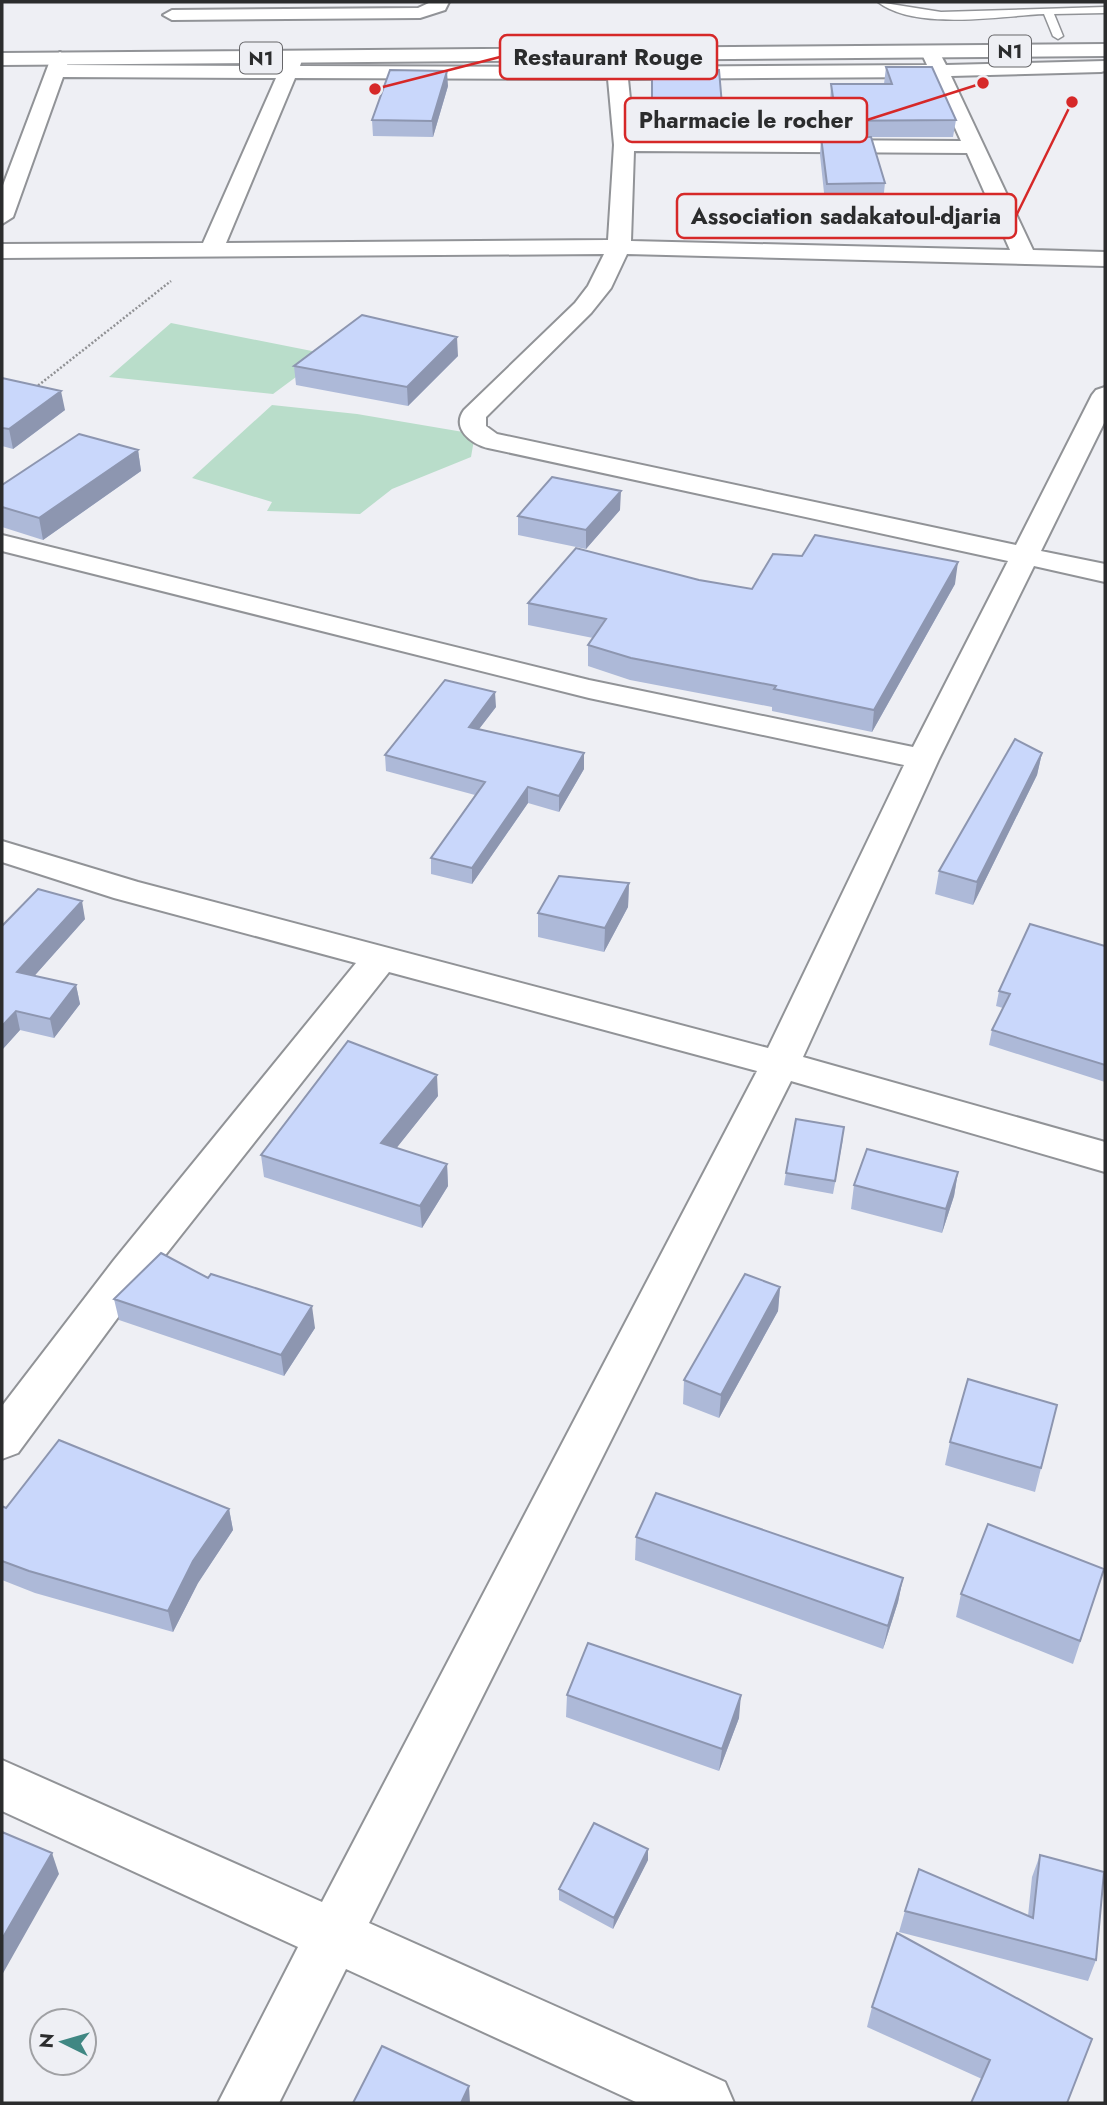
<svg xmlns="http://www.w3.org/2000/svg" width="1107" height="2105" font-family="Jost,sans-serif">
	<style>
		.green { fill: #b9ddca }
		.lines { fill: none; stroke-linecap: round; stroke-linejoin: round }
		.lane-casing { stroke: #919397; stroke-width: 3 }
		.street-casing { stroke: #919397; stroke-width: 4 }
		.highway-casing { stroke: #919397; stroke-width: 4 }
		.path { stroke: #909194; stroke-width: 2.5; stroke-dasharray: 2 2; stroke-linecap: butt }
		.lane { fill: #fff; fill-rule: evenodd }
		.street { fill: #fff; fill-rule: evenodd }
		.highway { fill: #fff; fill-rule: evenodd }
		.wall { fill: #adb9d8 }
		.shaded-wall { fill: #8d96b0 }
		.building { fill: #c9d7fb; stroke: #8d96b0; stroke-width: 2 }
		.labels { text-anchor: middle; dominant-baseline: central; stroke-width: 6; stroke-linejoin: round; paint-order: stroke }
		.shield { fill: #eeeff4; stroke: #666669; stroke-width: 2 }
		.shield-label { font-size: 19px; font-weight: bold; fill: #2b2c2d }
		.leader { fill: none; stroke: #d62828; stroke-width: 2.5 }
		.callout-dot { fill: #d62828; stroke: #eeeff4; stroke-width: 2.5 }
		.callout { fill: #eeeff4; stroke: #d62828; stroke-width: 2.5 }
		.callout-label { font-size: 23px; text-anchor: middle; font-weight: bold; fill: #2b2c2d }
	</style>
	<rect width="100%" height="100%" fill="#eeeff4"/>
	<path class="green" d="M171,323L327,354L273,394L109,377Z
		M272,405L357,414L475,434L471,457L392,489L360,514L267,511L272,502L192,478Z"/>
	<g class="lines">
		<defs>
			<path id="lane" d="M878,2L941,12L1105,7V13L1054,14L1063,36L1058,39L1053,36L1044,14C999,16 916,31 878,2Z"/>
			<path id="street" d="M431,2H449L445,10L420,18L172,20L163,15L172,10L418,8Z
				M930,46L937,48L946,65L1105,61V71L1101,72L951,76L1033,250L1105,252V266L627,254L611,288L591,313L486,417V426L497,434L1016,545L1092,395L1096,390L1105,387V421L1041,551L1105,564V582L1034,566L939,759L803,1057L1105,1142V1172L791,1081L369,1923L725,2082L734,2103H638L346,1969L279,2103H218L298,1947L2,1811V1760L322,1902L757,1071L389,972L144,1282L18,1453L2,1459V1406L114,1260L356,963L114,898L2,862V841L138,882L768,1048L904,765L589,698L2,551V535L589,680L913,747L1008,561L488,448C471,444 451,428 464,410L575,303L588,286L604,254L2,258V244L203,243L276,78L63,77L13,217L2,224V188L51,58L60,52L69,58L67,65L281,66L287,53L294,51L303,57L300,66L608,67L607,55L616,49L625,55L627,67L927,65L921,52ZM932,77L961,141L634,139L628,79ZM295,78L608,79L614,145L608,240L226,243ZM634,151L967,153L1010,250L631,241Z"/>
			<path id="highway" d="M1105,44V56L2,65V53Z"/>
		</defs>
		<use href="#lane" class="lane-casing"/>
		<use href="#street" class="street-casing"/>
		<use href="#highway" class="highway-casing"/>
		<path class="path" d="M35,388L171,281"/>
		<use href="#lane" class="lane"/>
		<use href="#street" class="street"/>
		<use href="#highway" class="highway"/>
	</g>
	<path class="wall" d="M886,67L956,120L953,137H871L885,183L883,201L825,202L820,155L821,137H818L816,121L817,104H830L831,84H884Z
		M652,69L722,105L721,121H652Z
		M448,86L433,137L373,136L372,120Z
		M458,356L408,406L296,385L294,366Z
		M2,378L65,410L13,449L2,446Z
		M138,450L141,471L43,540L2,527V485Z
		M620,510L586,549L518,535V516Z
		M699,580L752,589L955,584L872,732L772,711V707L630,680L588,666V645L593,638L528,625V603Z
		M496,707L479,729L584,753V769L559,812L528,803L472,884L431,874V858L475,795L386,771L385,755Z
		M1042,753L1037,775L973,905L935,894L939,871Z
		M629,883L628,907L604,952L538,937V913Z
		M85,919L34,976L76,985L80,1004L54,1038L20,1030L2,1050V926Z
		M1105,946V1082L989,1045L992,1030L1003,1008L996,1006L999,991Z
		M438,1096L396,1148L447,1164L448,1186L422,1228L264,1177L261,1155Z
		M843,1139L833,1194L784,1185L786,1173Z
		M958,1172L954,1196L942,1233L851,1209L854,1185Z
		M208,1278L315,1328L284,1376L119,1320L114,1299Z
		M780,1287L778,1311L719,1418L683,1404L684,1380Z
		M1057,1405L1035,1492L945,1465L950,1442Z
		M2,1506L6,1508L229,1509L233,1530L198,1583L173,1632L35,1593L2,1580Z
		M636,1537L903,1578L898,1602L883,1649L635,1560Z
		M1104,1569L1073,1664L956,1617L961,1594Z
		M567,1695L739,1718L719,1771L566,1717Z
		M1040,1855L1096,1960L1088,1981L899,1932L905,1911L1028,1916L1032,1877Z
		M648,1860L613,1929L559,1900V1889Z
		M897,1933L1067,2103L982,2079L867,2027L872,2007Z"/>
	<path class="shaded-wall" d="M447,71L448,86L433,137L432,121Z
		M457,337L458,356L408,406L407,387Z
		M61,391L65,410L13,449L9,429Z
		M138,450L141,471L43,540L39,518Z
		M621,491L620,510L586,549V530Z
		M958,562L955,584L872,732L874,710Z
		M495,692L496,707L469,742V727Z
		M584,753V769L559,812V796Z
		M1042,753L1037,775L973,905L977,882Z
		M528,787V803L472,884V868Z
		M629,883L628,907L604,952L605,928Z
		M82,901L85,919L21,991L17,972Z
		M76,985L80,1004L54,1038L50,1019Z
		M16,1011L20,1030L2,1050V1026Z
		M437,1075L438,1096L383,1165L381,1143Z
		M447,1164L448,1186L422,1228L420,1206Z
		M958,1172L954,1196L942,1233L946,1209Z
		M780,1287L778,1311L719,1418L721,1395Z
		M312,1306L315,1328L284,1376L281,1355Z
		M229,1509L233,1530L198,1583L173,1632L168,1611L193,1561Z
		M903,1578L898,1602L883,1649L888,1626Z
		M741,1695L739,1718L719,1771L722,1749Z
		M648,1849V1860L613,1929L614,1918Z
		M52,1853L59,1874L2,1975V1939Z
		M469,2086L470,2103H461Z"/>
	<path class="building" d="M886,67H932L956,120L819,121L817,104H834L831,84H892Z
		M652,69L719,70L722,105H652Z
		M390,70L447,71L432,121L372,120Z
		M821,137H871L885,183L827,184Z
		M362,315L457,337L407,387L294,366Z
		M2,378L61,391L9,429L2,428Z
		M79,434L138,450L39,518L2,507V485Z
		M552,477L621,491L586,530L518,516Z
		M815,535L958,562L874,710L774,689L776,686L631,658L588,645L606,619L528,603L576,548L699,580L752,589L773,554L802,556Z
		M445,680L495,692L469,727L584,753L559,796L528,787L472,868L431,858L485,782L385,755Z
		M1015,739L1042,753L977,882L939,871Z
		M559,876L629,883L605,928L538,913Z
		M38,889L82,901L17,972L76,985L50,1019L16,1011L2,1026V926Z
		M1030,924L1105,946V1065L992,1030L1010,994L999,991Z
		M348,1041L437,1075L381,1143L447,1164L420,1206L261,1155Z
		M796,1119L844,1127L835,1181L786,1173Z
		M867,1149L958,1172L946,1209L854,1185Z
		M161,1253L208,1278L211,1274L312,1306L281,1355L114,1299Z
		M745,1274L780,1287L721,1395L684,1380Z
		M968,1379L1057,1405L1041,1468L950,1442Z
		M59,1440L229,1509L193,1561L168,1611L29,1571L2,1561V1506L6,1508Z
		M656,1493L903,1578L888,1626L636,1537Z
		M988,1524L1104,1569L1080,1641L961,1594Z
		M588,1643L741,1695L722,1749L567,1695Z
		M594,1823L648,1849L614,1918L559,1889Z
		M2,1832L52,1853L2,1939Z
		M1040,1855L1104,1872L1096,1960L905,1911L919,1869L1033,1918Z
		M897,1933L1092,2039L1067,2103H971L990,2060L872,2007Z
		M382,2046L469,2086L461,2103H353Z"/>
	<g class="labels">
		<g class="shield">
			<rect x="989" y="35.5" width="42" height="31" rx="5"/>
			<rect x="240" y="42.5" width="42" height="31" rx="5"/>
		</g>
		<g class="shield-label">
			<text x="1010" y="51">N1</text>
			<text x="261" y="58">N1</text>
		</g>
	</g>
	<path class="leader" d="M375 89L500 57M983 83L867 120M1072 102L1016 216"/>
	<g class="callout-dot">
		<circle cx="375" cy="89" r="7"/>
		<circle cx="983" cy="83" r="7"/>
		<circle cx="1072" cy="102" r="7"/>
	</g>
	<g class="callout">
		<rect x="500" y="35" width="217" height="44" rx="7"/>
		<rect x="625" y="98" width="242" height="44" rx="7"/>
		<rect x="677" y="194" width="339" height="44" rx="7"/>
	</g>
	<g class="callout-label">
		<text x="608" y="65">Restaurant Rouge</text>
		<text x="746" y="128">Pharmacie le rocher</text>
		<text x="846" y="224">Association sadakatoul-djaria</text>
	</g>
	<rect width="1107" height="2105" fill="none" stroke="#2b2c2d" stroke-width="7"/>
	<g transform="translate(63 2042) rotate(275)"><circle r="33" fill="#eeeff4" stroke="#a0a1a4" stroke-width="2"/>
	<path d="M0-5L12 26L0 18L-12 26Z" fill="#408783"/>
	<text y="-10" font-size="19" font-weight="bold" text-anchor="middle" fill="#2b2c2d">N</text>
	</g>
</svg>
